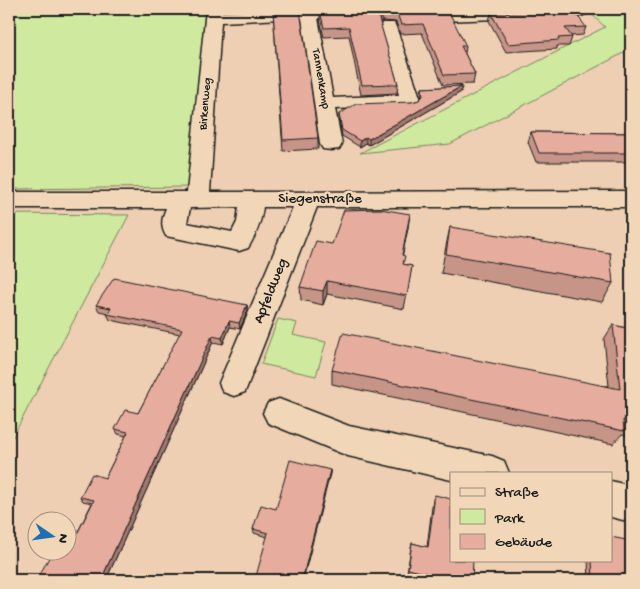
<svg xmlns="http://www.w3.org/2000/svg" width="640" height="589" font-family="'Gochi Hand',sans-serif">
	<style>
		.green { fill: #cfe99f; stroke: #76825e }
		.lines { fill: none; stroke-linecap: round; stroke-linejoin: round }
		.minor-casing { stroke: #1c1c1c; stroke-width: 3 }
		.minor { fill: #f1d7b8; fill-rule: evenodd }
		.wall { fill: #c69588; stroke: #1c1c1c }
		.shaded-wall { fill: #a1796f; stroke: #1c1c1c }
		.building { fill: #e6ad9e; stroke: #1c1c1c }
		.labels { text-anchor: middle; dominant-baseline: central; stroke-width: 5; stroke-linejoin: round; paint-order: stroke }
		.far-street-label { font-size: 12px; fill: #1c1c1c; stroke: #f1d7b8 }
		.street-label { font-size: 15px; fill: #1c1c1c; stroke: #f1d7b8 }
	</style>
	<rect width="100%" height="100%" fill="#efcfb3"/>
	<filter id="ink" filterUnits="userSpaceOnUse"><feTurbulence type="fractalNoise" baseFrequency=".02" numOctaves="2"/><feDisplacementMap in="SourceGraphic" scale="10" xChannelSelector="R" yChannelSelector="G"/><feConvolveMatrix kernelMatrix="1 2 1 2 8 2 1 2 1" color-interpolation-filters="sRGB"/></filter>
	<g filter="url(#ink)">
		<path class="green" d="M9,9H214L189,187L9,189Z
			M586,9H631V49L450,144L360,153L605,27Z
			M9,214L129,215L9,444Z
			M278,319L297,323L293,335L326,342L316,376L261,364Z"/>
		<g class="lines">
			<defs>
				<path id="minor" d="M206,9H222V12L295,9H434L444,11L587,9L588,11L586,14L580,16L444,21L413,13L318,18L333,98L399,95L380,27L382,23H394L396,27L421,100L418,104L411,106L335,109L342,144L339,149L331,150L323,149L320,144L302,18L221,22L210,192L631,191V207H317L245,392L234,396L223,392L219,383L293,207H263C261,223 256,235 248,248L239,251L166,236C160,226 162,218 166,208H9V192H187ZM239,207L237,222L232,232L187,223L190,208Z
					M279,399L349,426L492,456L504,461L509,473H451V480L348,456L268,423L263,413L268,403Z
					M611,481L631,486V522L611,517Z"/>
			</defs>
			<use href="#minor" class="minor-casing"/>
			<use href="#minor" class="minor"/>
		</g>
		<path class="wall" d="M422,9L466,46L465,54L475,74L473,84L443,85L422,33L400,34L396,22L382,21L380,24L398,84L397,93L361,95L349,36L324,37L320,20V11Z
			M273,11L318,138V149L283,151Z
			M491,13L586,27L583,35L571,36L572,37L569,46H557V49L506,52L489,21Z
			M462,86L461,92L369,145L366,143L360,147L342,136L339,119V114L412,102L419,100L422,98L421,93L422,88Z
			M531,132L631,133V162H536L528,142Z
			M450,227L613,283L602,302L441,273L446,246Z
			M408,228L402,255L403,264L412,266L404,309L327,294L323,305L301,300L300,287L332,244Z
			M96,305H247L248,310L240,329L230,327L223,344L213,342L106,580H43L39,576L67,554L92,503L83,501L80,497L105,478L126,436L118,434L115,429L138,413L180,334L110,320L107,314L108,313L99,311Z
			M613,325L631,329V436L622,434L613,444L332,384V370L609,386L604,339Z
			M330,470V474L267,537L254,533L253,529L276,509Z
			M435,495L472,580H423V577L407,573L411,547L412,543L427,547L433,499Z
			M588,560H611L631,580H589Z"/>
		<path class="shaded-wall" d="M383,12L382,21L378,28L379,19Z
			M462,86L461,92L369,145V139Z
			M366,137V143L360,147V141Z
			M410,214L408,228L400,268L402,255Z
			M327,281V294L323,305V291Z
			M247,305L248,310L240,329L239,323Z
			M229,321L230,327L223,344L222,338Z
			M212,336L213,342L106,580H101Z
			M330,470V474L303,580H302Z"/>
		<path class="building" d="M371,9H422L450,14L466,46H461L475,74L444,75L423,24L401,25L397,13L383,12L379,19L398,84L362,85L349,27L324,28L320,11Z
			M300,10L318,138L283,140L273,11Z
			M573,10L586,27L565,28L572,37L558,38L559,40L508,44L491,13Z
			M462,86L369,139L366,137L360,141L342,130L339,114L356,104L412,102L419,100L423,96L422,88Z
			M531,132L631,133V153H539Z
			M380,209L410,214L402,255L405,256L403,264L412,266L407,296L327,281L323,291L300,287L316,241L332,244L344,210Z
			M450,227L610,253L613,283L446,254Z
			M114,278L247,305L239,323L229,321L222,338L212,336L101,580H54L39,576L52,552H58L67,554L94,500L80,497L92,474L105,478L128,432L115,429L125,410L138,413L182,329L107,314L111,308L96,305Z
			M613,325L631,329V421L623,420L624,431L332,370L343,333L620,389Z
			M290,460L330,470L302,580H255L268,533L253,529L261,505L276,509Z
			M435,495L451,499V560H473L472,580H424L425,573L408,569L412,543L428,547Z
			M611,537L631,541V580H593L592,560H611Z"/>
	</g>
	<g class="labels">
		<g class="far-street-label">
			<text transform="translate(320 79) rotate(80)">Tannenkamp</text>
			<text transform="translate(206 104) rotate(-85)">Birkenweg</text>
		</g>
		<g class="street-label">
			<text x="320" y="199">Siegenstraße</text>
			<text transform="translate(271 291) rotate(-68)">Apfeldweg</text>
		</g>
	</g>
	<rect width="640" height="589" fill="none" stroke="#f1d7b8" stroke-width="30"/>
	<rect x="15" y="15" width="610" height="559" fill="none" stroke="#1c1c1c" stroke-width="2" filter="url(#ink)"/>
	<rect x="450" y="472" width="162" height="90" fill="#f1d7b8" stroke="#9c8c7a"/>
	<rect x="460" y="488" width="25" height="8" fill="#f1d7b8" stroke="#9c8c7a"/>
	<text x="495" y="496" font-size="15" fill="#1c1c1c">Straße</text>
	<rect x="460" y="509" width="25" height="15" fill="#cfe99f" stroke="#9c8c7a"/>
	<text x="495" y="522" font-size="15" fill="#1c1c1c">Park</text>
	<rect x="460" y="534" width="25" height="15" fill="#e6ad9e" stroke="#9c8c7a"/>
	<text x="495" y="546" font-size="15" fill="#1c1c1c">Gebäude</text>
	<g transform="translate(52 536) rotate(103)"><circle r="24" fill="#f1d7b8" stroke="#9c8c7a"/>
	<path d="M0-4L9 19L0 12L-9 19Z" fill="#1f6fb2"/>
	<text y="-8" font-size="14" font-weight="bold" text-anchor="middle" fill="#1c1c1c">N</text>
	</g>
</svg>
